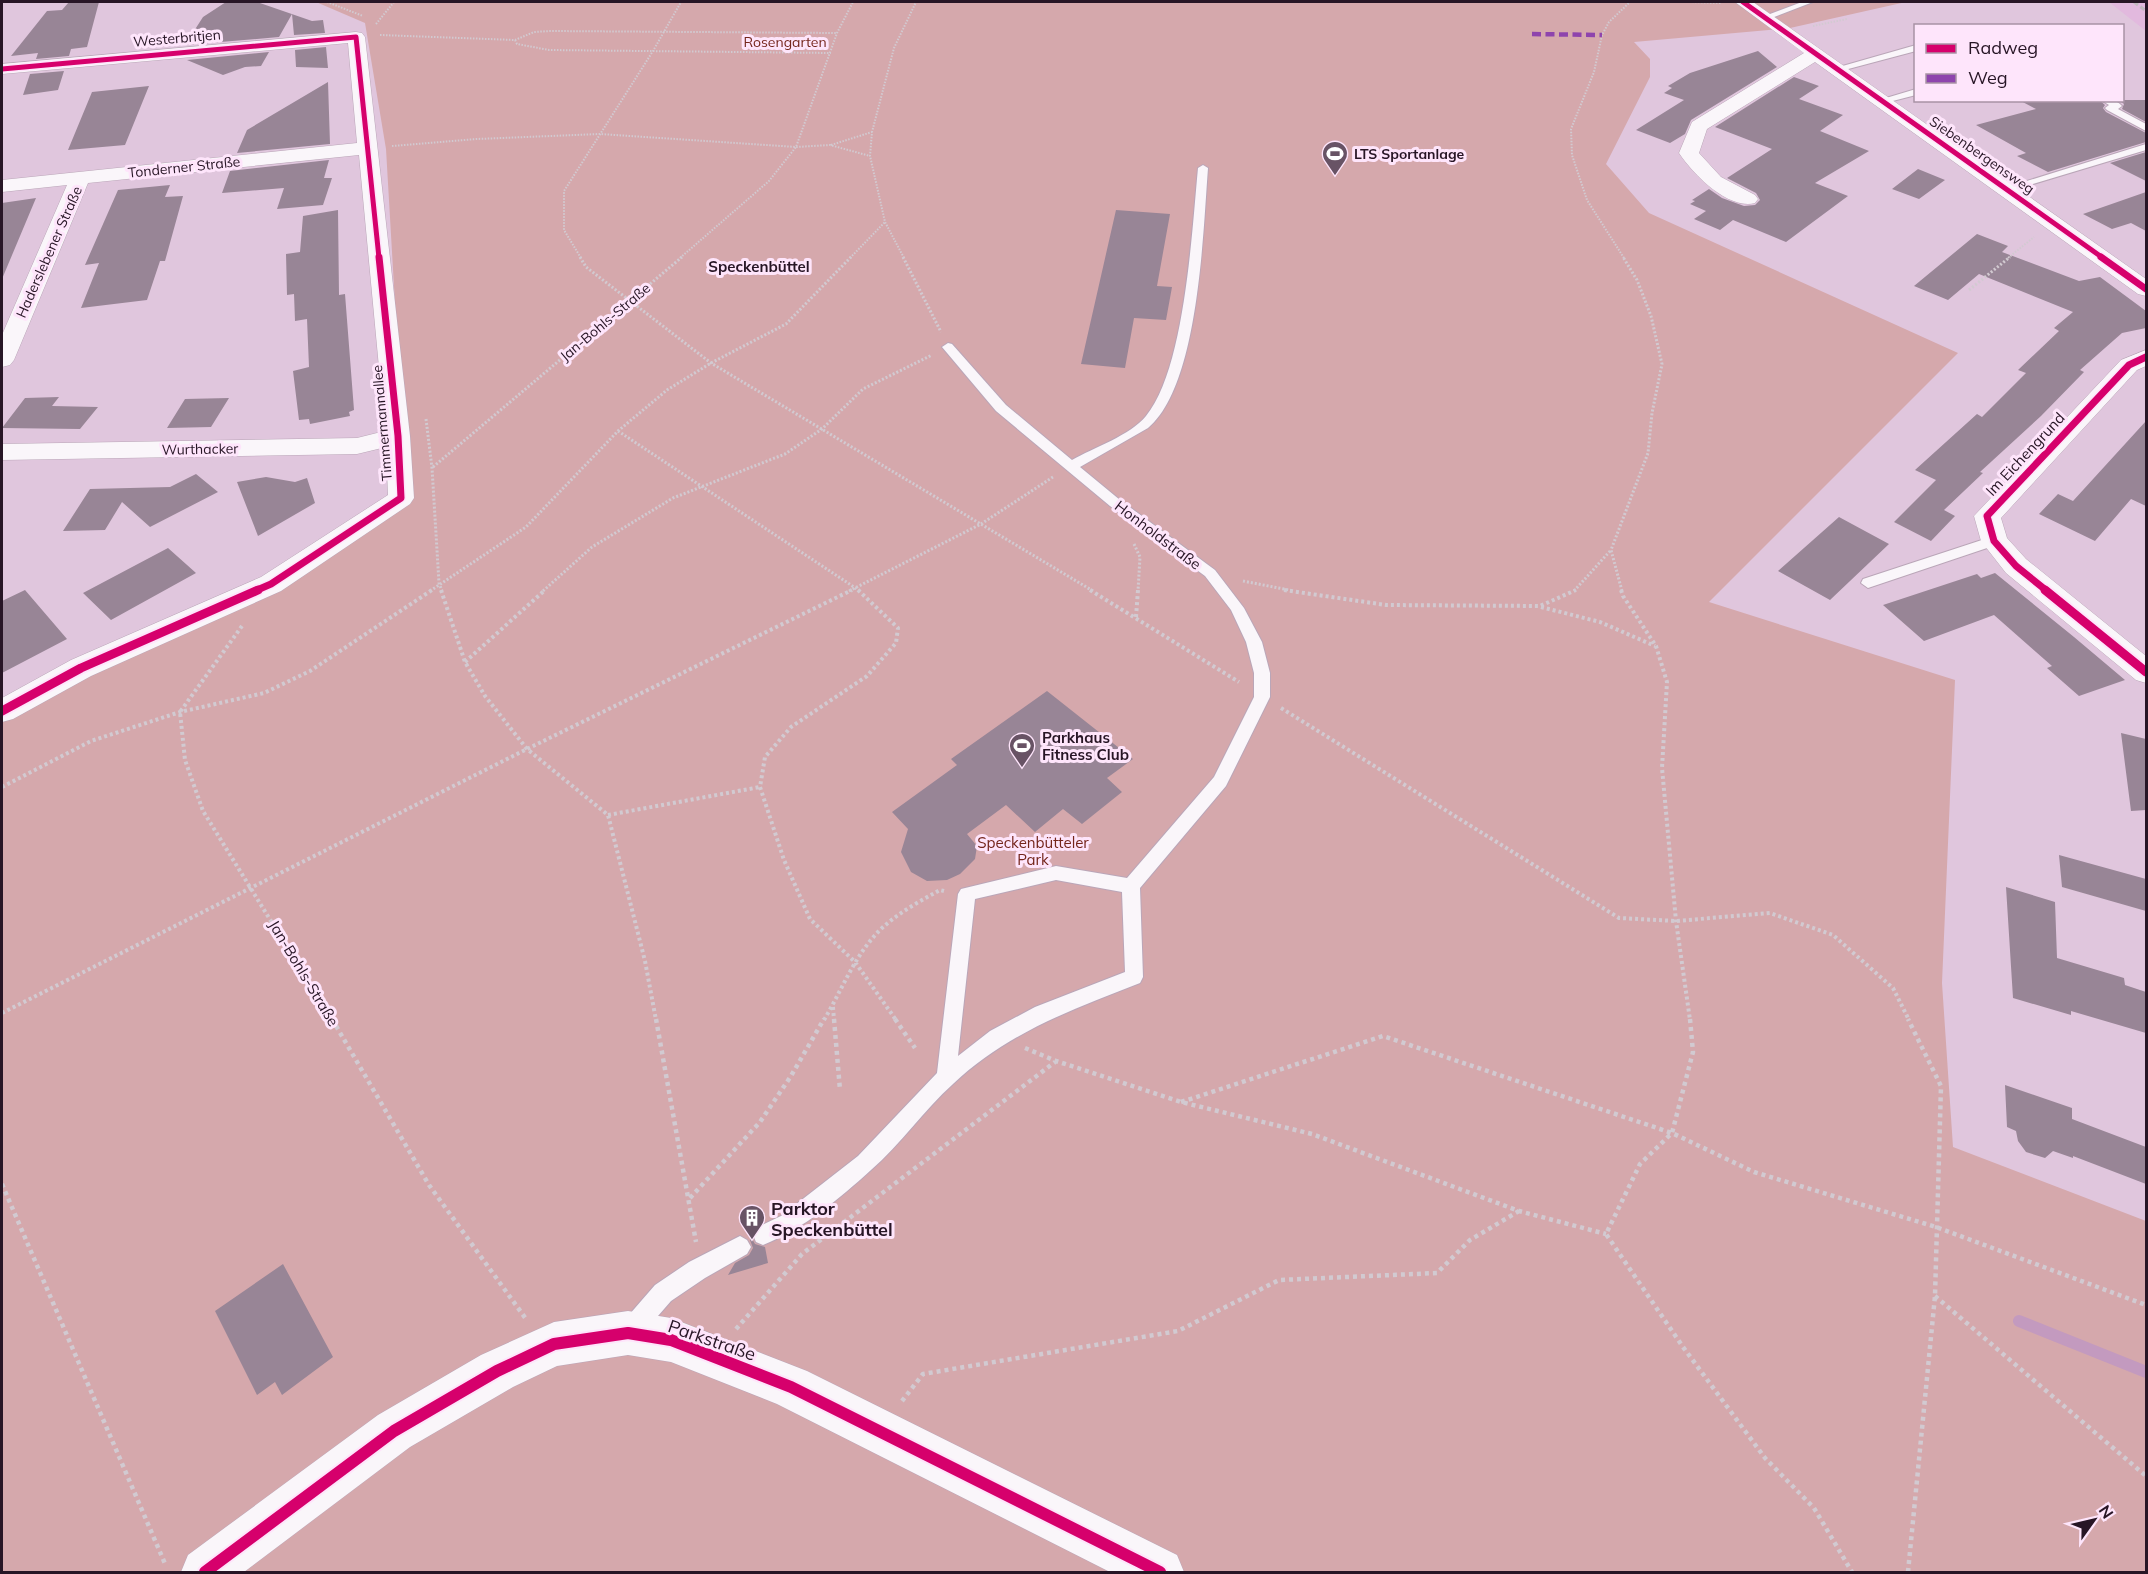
<svg xmlns="http://www.w3.org/2000/svg" width="2148" height="1574" font-family="Mulish,sans-serif">
	<style>
		.built { fill: #e2b9de }
		.green { fill: #d5a8ac }
		.lines { fill: none; stroke-linecap: round; stroke-linejoin: round }
		.stream { stroke: #c39abf; stroke-width: 12 }
		.building { fill: #988596 }
		.lane-casing { stroke: #baa6b8; stroke-width: 2 }
		.street-casing { stroke: #baa6b8; stroke-width: 1 }
		.secondary-casing { stroke: #baa6b8; stroke-width: 1 }
		.path-far3 { stroke: #d2cad1; stroke-width: 2; stroke-dasharray: 1.5 1.5; stroke-linecap: butt }
		.path-far2 { stroke: #d2cad1; stroke-width: 3; stroke-dasharray: 2 2; stroke-linecap: butt }
		.path-far1 { stroke: #d2cad1; stroke-width: 4; stroke-dasharray: 3 3; stroke-linecap: butt }
		.path { stroke: #d2cad1; stroke-width: 4.5; stroke-dasharray: 4 4; stroke-linecap: butt }
		.lane { fill: #faf6fa; fill-rule: evenodd }
		.street { fill: #faf6fa; fill-rule: evenodd }
		.secondary { fill: #faf6fa; fill-rule: evenodd }
		.rail { stroke: #c1b9bf; stroke-width: 3; stroke-dasharray: 5 3; stroke-linecap: butt }
		.quiet { stroke: #8e44ad; stroke-width: 4.5; stroke-dasharray: 9 4.5; stroke-linecap: butt }
		.cycleway-far3-casing { stroke: #fee5fb; stroke-width: 8 }
		.cycleway-far2-casing { stroke: #fee5fb; stroke-width: 10 }
		.cycleway-far1-casing { stroke: #fee5fb; stroke-width: 13 }
		.cycleway-casing { stroke: #fee5fb; stroke-width: 16 }
		.cycleway-far3 { stroke: #d6006c; stroke-width: 5 }
		.cycleway-far2 { stroke: #d6006c; stroke-width: 7 }
		.cycleway-far1 { stroke: #d6006c; stroke-width: 9 }
		.cycleway { stroke: #d6006c; stroke-width: 12 }
		.labels { text-anchor: middle; dominant-baseline: central; stroke-width: 6; stroke-linejoin: round; paint-order: stroke }
		.far-street-label { font-size: 14px; fill: #271525; stroke: #fee5fb }
		.far-park-label { font-size: 14px; fill: #74251b; stroke: #fee5fb }
		.far-poi-label { font-size: 14px; font-weight: bold; fill: #271525; stroke: #fee5fb; text-anchor: start }
		.far-quarter-label { font-size: 15px; font-weight: bold; fill: #271525; stroke: #fee5fb }
		.street-label { font-size: 15px; fill: #271525; stroke: #fee5fb }
		.poi-label { font-size: 15px; font-weight: bold; fill: #271525; stroke: #fee5fb; text-anchor: start }
		.park-label { font-size: 15px; fill: #74251b; stroke: #fee5fb }
		.near-poi-label { font-size: 18px; font-weight: bold; fill: #271525; stroke: #fee5fb; text-anchor: start }
		.near-street-label { font-size: 18px; fill: #271525; stroke: #fee5fb }
	</style>
	<rect width="100%" height="100%" fill="#e0c6dd"/>
	<path class="built" d="M2109,2H2146V31Z"/>
	<path class="green" d="M316,2H1906L1790,28L1634,42L1650,59V77L1606,164L1649,213L1958,353L1709,602L1955,680L1942,983L1953,1147L2146,1221V1572H2V715L82,671L272,586L404,499L405,475L386,149L365,23Z"/>
	<g class="lines">
		<path class="stream" d="M2019,1321L2146,1372"/>
	</g>
	<path class="building" d="M69,2H99L87,47L71,49L69,56L36,59L38,53L11,56L47,11L62,10Z
		M226,2H257L312,21L323,20L325,33L294,35L292,14L279,37L185,45L203,17Z
		M326,47L328,68L296,67L295,50Z
		M1758,51L1777,67L1691,120L1685,134L1670,143L1636,130L1684,100L1664,93L1672,88L1668,86L1690,73Z
		M269,52L261,66L245,67L223,75L187,60Z
		M64,71L58,90L23,95L30,74Z
		M1794,77L1819,86L1799,99L1843,115L1820,131L1869,151L1815,183L1848,196L1786,242L1733,220L1720,230L1694,219L1706,211L1690,204L1695,201L1692,200L1709,189L1722,198L1744,206L1755,205L1760,200L1756,193L1727,178L1772,149L1715,127Z
		M328,82L330,144L237,153L247,130Z
		M149,86L125,145L68,150L92,92Z
		M2019,100H2099L2105,105L2103,108L2106,112L2146,133V142L2048,172L2017,156L2026,153L1976,125L2036,109Z
		M2119,100H2146V122L2122,109L2124,104Z
		M2146,152V181L2110,163Z
		M329,160L324,178H332L323,205L277,209L284,188L222,193L230,171Z
		M1918,169L1945,180L1919,199L1892,189Z
		M170,185L165,197L183,196L165,261H160L147,300L81,308L99,263L85,265L118,190Z
		M2146,192V231L2131,223L2112,229L2083,214Z
		M36,198L2,279V203Z
		M338,210L339,295L345,294L354,410L349,412L350,416L310,424L309,419L299,420L293,371L309,367L307,319L295,321L294,294L287,295L286,254L300,252L303,216Z
		M1116,210L1170,214L1157,286L1172,287L1166,320L1134,318L1125,368L1081,364Z
		M1977,234L2008,246L2002,252L2079,281L2100,277L2146,311V328L2122,333L2080,370L2084,372L2041,416L1980,472L1983,473L1944,510L1955,516L1931,541L1894,522L1936,480L1915,470L1977,414L1982,417L2026,373L2018,370L2059,331L2054,328L2073,312L1979,274L1948,300L1914,286Z
		M59,397L52,406L98,407L80,429L2,428L25,398Z
		M229,398L211,427L167,428L185,399Z
		M2146,421V506L2131,499L2095,541L2039,514L2058,494L2073,501Z
		M196,474L218,492L150,527L122,502L105,530L63,531L90,489L170,487Z
		M266,477L295,482L307,478L315,503L258,536L237,482Z
		M1839,517L1889,544L1830,600L1778,571Z
		M168,548L196,573L111,620L83,593Z
		M1995,573L2074,637L2125,680L2079,696L2047,668L2052,666L1994,615L1924,641L1883,605L1977,574L1981,578Z
		M25,590L67,639L2,673V601Z
		M1047,691L1133,759L1107,778L1122,792L1082,824L1063,809L1035,832L1006,805L967,834L977,846L975,859L960,874L947,880L927,881L911,872L901,852L908,829L892,812L957,765L951,759Z
		M2121,733L2146,739V810L2131,811Z
		M2059,855L2146,879V911L2062,887Z
		M2006,887L2055,902L2057,958L2124,978L2125,985L2146,992V1033L2071,1011V1015L2013,998Z
		M2005,1085L2072,1108V1119L2146,1147V1184L2073,1156V1158L2053,1151L2045,1158L2026,1152L2018,1141L2016,1131L2007,1127Z
		M751,1237L755,1244L765,1247L768,1263L728,1275L735,1263L749,1255L753,1248L750,1240Z
		M283,1264L333,1357L282,1395L275,1382L257,1395L215,1311Z"/>
	<g class="lines">
		<defs>
			<path id="lane" d="M1802,2H1813L1769,19L1762,17Z
				M1916,45V51L1837,72L1832,69Z
				M1916,89V95L1881,104L1876,101Z
				M2101,100C2109,100 2116,99 2122,106L2118,109L2146,124V131L2107,110L2105,108L2109,105Z
				M2146,144V150L2010,191H2002L2001,189Z
				M1203,165L1208,168C1203,233 1199,386 1148,428L1080,467L1120,500L1215,570L1244,608L1262,642L1270,673V697L1226,786L1140,888L1143,977L1140,983C1073,1009 1007,1033 953,1084C924,1110 901,1144 871,1170C839,1199 803,1229 763,1245L756,1242L753,1235L756,1228L781,1216L858,1156L937,1073L958,894L961,889L1056,866L1127,878L1214,777L1254,697V673L1246,642L1231,610L1205,576L1110,506L996,411L942,347L948,343L952,344L1006,405L1072,460C1093,448 1131,435 1146,416C1185,369 1192,230 1198,168ZM1056,880L1122,892L1125,972L1035,1007L990,1031L958,1056L975,899Z
				M1994,536L1999,538L2001,541L1999,544L1868,588L1861,583L1863,579Z
				M740,1236L747,1240L751,1247L747,1254L705,1278L671,1301L638,1339L630,1342L622,1339L619,1331L622,1323L655,1285L689,1262Z"/>
			<path id="street" d="M1735,2H1753L2146,279V296L2138,294L1815,62L1707,129L1699,153L1721,177L1755,195L1758,199L1755,203C1728,210 1693,174 1679,153L1692,122L1804,53Z
				M356,32L362,33L365,37L410,436L414,498L410,504L281,591L91,676L13,719L2,722V698L71,660L261,577L388,495L386,447L357,454L2,460V444L357,438L385,431L359,155L88,183L14,360L10,365L2,367V335L67,185L2,192V180L357,143L348,43L2,74V64Z
				M2146,350V366L2137,370L2001,518L2007,538L2026,559L2146,656V683L2136,680L2006,573L1981,541L1974,516L2121,360Z"/>
			<path id="secondary" d="M628,1311L671,1318L807,1371L1177,1555L1184,1572H1110L777,1404L671,1362L628,1355L557,1366L513,1387L410,1447L244,1572H181L188,1555L378,1415L481,1355L554,1322Z"/>
		</defs>
		<use href="#lane" class="lane-casing"/>
		<use href="#street" class="street-casing"/>
		<use href="#secondary" class="secondary-casing"/>
		<path class="path-far3" d="M327,2L363,16
			M1689,2L1722,3
			M376,24L394,2
			M1813,26L1847,19
			M380,35L515,40L534,32L550,31L837,33
			M515,40L517,44L549,50L831,53
			M831,145L872,132
			M392,146L477,139L600,134L796,147L830,145L870,156
			M581,258L564,230V191L653,51L681,2
			M680,258L769,181L796,147L837,33L853,2
			M850,258L885,222
			M904,258L885,222L870,156L872,132L894,48L916,2
			M1624,258L1587,200L1572,155L1571,129L1594,72L1602,35L1609,22L1630,2
			M2008,258L2034,237"/>
		<path class="path-far2" d="M580,257L586,267L711,363L1093,591
			M903,257L941,332
			M1969,290L2010,257
			M426,419L432,468L439,583L442,591
			M618,431L860,591
			M433,467L682,257
			M1134,544L1140,557L1138,591
			M1243,581L1294,591
			M430,591L526,527L618,431L667,390L711,363L786,324L851,257
			M543,591L592,547L673,498L785,454L822,429L863,389L932,355
			M849,591L981,524L1053,477
			M1574,591L1611,550
			M1622,591L1611,550L1648,453L1652,413L1662,364L1651,316L1637,280L1623,257"/>
		<path class="path-far1" d="M441,590L465,662L485,696L527,749L608,815L645,961L656,1020
			M858,590L898,628L896,643L867,676L791,727L765,757L760,787L784,860L810,919L855,962L896,1020
			M1090,590L1239,682
			M1284,590L1386,605L1540,606L1576,590
			M1621,590L1623,596L1656,646L1667,682L1662,768L1676,921L1690,1020
			M1541,607L1600,622L1655,646
			M1136,617L1138,590
			M242,626L180,712L185,760L203,811L332,1020
			M465,662L545,590
			M1281,708L1619,918L1676,921L1770,913L1833,935L1893,988L1909,1020
			M2,787L91,741L180,712L264,693L310,671L432,590
			M608,815L760,787
			M833,1007L834,1020
			M2,1013L527,749L852,590
			M824,1020C842,990 855,954 881,929C898,913 920,901 940,890L944,891"/>
		<path class="path" d="M332,1019L429,1185L526,1319
			M656,1019L696,1242
			M834,1019L840,1090
			M895,1019L915,1048
			M1690,1019L1693,1052L1672,1133L1640,1164L1606,1234L1683,1347L1765,1458L1814,1508L1852,1572
			M1025,1048L1056,1061L1181,1102L1312,1134L1519,1211L1606,1234
			M1181,1102L1383,1036L1672,1133L1754,1172L1936,1227L2146,1305
			M2,1184L166,1566
			M690,1198L760,1122L791,1076L824,1019
			M1935,1296L2146,1476
			M736,1329L802,1254L1055,1062
			M902,1401L923,1374L1178,1331L1279,1280L1437,1273L1470,1240L1519,1211
			M1908,1572L1935,1296L1941,1086L1908,1019"/>
		<use href="#lane" class="lane"/>
		<use href="#street" class="street"/>
		<use href="#secondary" class="secondary"/>
		<path class="rail" d="M2134,2L2146,11"/>
		<path class="quiet" d="M1532,34L1602,35"/>
		<defs>
			<path id="cycleway-far3" d="M1743,2L2103,258
				M2,69L356,37L379,258"/>
			<path id="cycleway-far2" d="M2101,257L2146,289
				M255,591L271,584L401,498L398,436L379,257
				M2047,591L2016,566L1994,541L1987,516L2129,365L2146,357"/>
			<path id="cycleway-far1" d="M2045,590L2146,672
				M2,711L81,668L258,590"/>
			<path id="cycleway" d="M205,1572L394,1431L497,1371L554,1344L628,1333L671,1340L791,1387L1160,1572"/>
		</defs>
		<use href="#cycleway-far3" class="cycleway-far3-casing"/>
		<use href="#cycleway-far2" class="cycleway-far2-casing"/>
		<use href="#cycleway-far1" class="cycleway-far1-casing"/>
		<use href="#cycleway" class="cycleway-casing"/>
		<use href="#cycleway-far3" class="cycleway-far3"/>
		<use href="#cycleway-far2" class="cycleway-far2"/>
		<use href="#cycleway-far1" class="cycleway-far1"/>
		<use href="#cycleway" class="cycleway"/>
	</g>
	<defs>
		<symbol id="stadium-pin" viewBox="-11 -11 22 30"><path d="M0 17L-7.5 6A9.5 9.5 0 1 1 7.5 6Z" fill="#685365" stroke="#fee5fb"/><path d="M0-5a6.5 5 0 1 0 0 10a6.5 5 0 1 0 0-10ZM-3.5-1.8h7v3.6h-7Z" fill="#fff"/></symbol>
		<symbol id="building-pin" viewBox="-11 -11 22 30"><path d="M0 17L-7.5 6A9.5 9.5 0 1 1 7.5 6Z" fill="#685365" stroke="#fee5fb"/><path d="M-4-6H4V6H1V3H-1V6H-4ZM-2.5-4.3h1.7v1.8h-1.7ZM.8-4.3h1.7v1.8H.8ZM-2.5-1h1.7V.8h-1.7ZM.8-1h1.7V.8H.8Z" fill="#fff"/></symbol>
	</defs>
	<g fill-rule="evenodd">
		<use href="#stadium-pin" x="1320" y="139" width="30" height="40"/>
		<use href="#stadium-pin" x="1007" y="731" width="30" height="40"/>
		<use href="#building-pin" x="737" y="1203" width="30" height="40"/>
	</g>
	<g class="labels">
		<g class="far-street-label">
			<text transform="translate(177 38) rotate(-5)">Westerbritjen</text>
			<text transform="translate(1982 155) rotate(35)">Siebenbergensweg</text>
			<text transform="translate(184 167) rotate(-6)">Tonderner Straße</text>
			<text transform="translate(49 252) rotate(-66)">Haderslebener Straße</text>
			<text transform="translate(605 322) rotate(-40)">Jan-Bohls-Straße</text>
			<text transform="translate(382 423) rotate(-95)">Timmermannallee</text>
			<text transform="translate(200 449) rotate(-1)">Wurthacker</text>
		</g>
		<g class="far-park-label">
			<text x="785" y="42">Rosengarten</text>
		</g>
		<g class="far-poi-label">
			<text x="1354" y="154">LTS Sportanlage</text>
		</g>
		<g class="far-quarter-label">
			<text x="759" y="266">Speckenbüttel</text>
		</g>
		<g class="street-label">
			<text transform="translate(2025 454) rotate(-47)">Im Eichengrund</text>
			<text transform="translate(1158 535) rotate(37)">Honholdstraße</text>
			<text transform="translate(304 973) rotate(59)">Jan-Bohls-Straße</text>
		</g>
		<g class="poi-label">
			<text x="1042" y="737">Parkhaus<tspan x="1042" dy="17">Fitness Club</tspan></text>
		</g>
		<g class="park-label">
			<text x="1033" y="842">Speckenbütteler<tspan x="1033" dy="17">Park</tspan></text>
		</g>
		<g class="near-poi-label">
			<text x="771" y="1208">Parktor<tspan x="771" dy="21">Speckenbüttel</tspan></text>
		</g>
		<g class="near-street-label">
			<text transform="translate(712 1340) rotate(19)">Parkstraße</text>
		</g>
	</g>
	<rect width="2148" height="1574" fill="none" stroke="#271525" stroke-width="6"/>
	<rect x="1914" y="24" width="210" height="78" fill="#fee5fb" stroke="#a892a5" stroke-width="1.5"/>
	<rect x="1926" y="44" width="30" height="9" fill="#d6006c" stroke="#a892a5" stroke-width="1.5"/>
	<text x="1968" y="54" font-size="18" fill="#271525">Radweg</text>
	<rect x="1926" y="74" width="30" height="9" fill="#8e44ad" stroke="#a892a5" stroke-width="1.5"/>
	<text x="1968" y="84" font-size="18" fill="#271525">Weg</text>
	<g transform="translate(2094 1520) rotate(56)" stroke="#fee5fb" stroke-width="4.5" paint-order="stroke">
	<path d="M0-4.5L10 22L0 15L-10 22Z" fill="#271525"/>
	<text y="-9" font-size="16" font-weight="bold" text-anchor="middle" fill="#271525">N</text>
	</g>
</svg>
